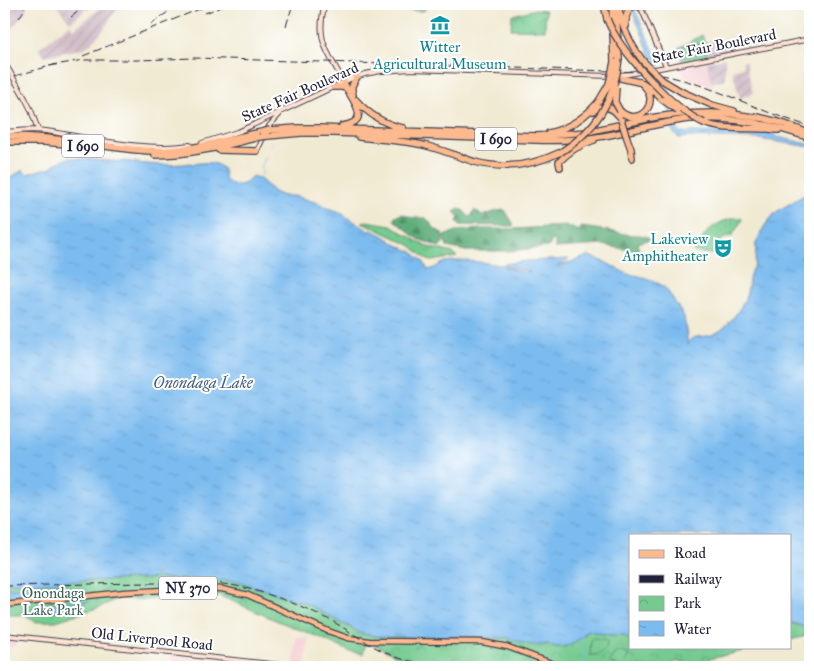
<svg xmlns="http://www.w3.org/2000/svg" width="814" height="671" font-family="'IM FELL Great Primer',serif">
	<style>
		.built { fill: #f7cfd4 }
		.industrial { fill: url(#industrial-furrows) }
		.grass { fill: url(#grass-dots); stroke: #4b7665 }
		.forest { fill: url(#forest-firs); stroke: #40685a }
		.wetland { fill: url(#wetland-marsh); stroke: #4b7665 }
		.park { fill: url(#park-crowns); stroke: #4b7665 }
		.pitch { fill: #74ca8f; stroke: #4b7665 }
		.water { fill: url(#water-ripples); stroke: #4e6e95 }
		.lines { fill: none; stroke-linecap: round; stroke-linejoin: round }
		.stream { stroke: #7bbbef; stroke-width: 1 }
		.secondary-casing { stroke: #414052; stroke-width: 6 }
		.primary-casing { stroke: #414052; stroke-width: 7 }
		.highway-casing { stroke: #414052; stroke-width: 8 }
		.secondary { stroke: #fee3d2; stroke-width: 4 }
		.primary { stroke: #fcba8e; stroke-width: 4.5 }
		.highway { stroke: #fcba8e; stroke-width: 5.5 }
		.rail { stroke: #22223b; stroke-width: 1; stroke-dasharray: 8 4; stroke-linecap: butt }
		.secondary-bridge-casing { stroke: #414052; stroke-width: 6; stroke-linecap: butt }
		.highway-bridge-casing { stroke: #414052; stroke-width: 8; stroke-linecap: butt }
		.secondary-bridge { stroke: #fee3d2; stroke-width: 4 }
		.highway-bridge { stroke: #fcba8e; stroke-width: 5.5 }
		.labels { text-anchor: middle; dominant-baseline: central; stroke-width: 4; stroke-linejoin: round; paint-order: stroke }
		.shield { fill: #fff; stroke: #646476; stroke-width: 1 }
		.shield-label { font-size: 14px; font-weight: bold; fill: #22223b }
		.street-label { font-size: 15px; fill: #22223b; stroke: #fff }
		.culture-label { font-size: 15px; fill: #0d838f; stroke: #fff }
		.park-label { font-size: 15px; fill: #3f5d58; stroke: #fff }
		.water-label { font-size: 16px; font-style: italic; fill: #465f83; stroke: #fff }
	</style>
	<defs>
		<pattern id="industrial-furrows" width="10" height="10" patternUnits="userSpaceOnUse" patternTransform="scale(1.25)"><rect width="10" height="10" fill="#d2bdc8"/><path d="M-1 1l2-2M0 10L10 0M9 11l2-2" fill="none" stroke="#b4a2ad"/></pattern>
		<pattern id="grass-dots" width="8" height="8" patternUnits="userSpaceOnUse" patternTransform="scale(1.25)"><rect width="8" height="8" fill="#74ca8f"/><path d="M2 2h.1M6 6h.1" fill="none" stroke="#64ad7c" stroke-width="1.8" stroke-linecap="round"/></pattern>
		<pattern id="forest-firs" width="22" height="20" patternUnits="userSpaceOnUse" patternTransform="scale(1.25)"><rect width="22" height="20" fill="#5fae7a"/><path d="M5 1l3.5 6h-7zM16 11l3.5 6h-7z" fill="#4e8d65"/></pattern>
		<pattern id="wetland-marsh" width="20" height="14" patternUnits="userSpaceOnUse" patternTransform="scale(1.25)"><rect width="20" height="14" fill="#74ca8f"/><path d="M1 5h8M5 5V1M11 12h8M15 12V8" fill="none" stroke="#64ad7c"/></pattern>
		<pattern id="park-crowns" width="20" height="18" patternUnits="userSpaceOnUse" patternTransform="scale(1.25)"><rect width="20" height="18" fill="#74ca8f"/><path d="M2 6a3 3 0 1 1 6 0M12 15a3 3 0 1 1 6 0" fill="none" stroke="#64ad7c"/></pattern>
		<pattern id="water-ripples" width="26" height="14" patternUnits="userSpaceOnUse" patternTransform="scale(1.25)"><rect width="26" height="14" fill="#7bbbef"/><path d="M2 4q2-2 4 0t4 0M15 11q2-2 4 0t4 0" fill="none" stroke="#6aa0ce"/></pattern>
	</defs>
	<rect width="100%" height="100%" fill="#fff"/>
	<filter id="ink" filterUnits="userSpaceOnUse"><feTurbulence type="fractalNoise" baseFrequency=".02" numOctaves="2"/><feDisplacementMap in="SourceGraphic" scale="10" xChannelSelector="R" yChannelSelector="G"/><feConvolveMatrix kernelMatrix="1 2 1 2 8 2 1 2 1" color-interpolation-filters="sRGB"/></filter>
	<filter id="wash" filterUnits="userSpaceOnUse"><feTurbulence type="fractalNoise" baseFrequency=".0096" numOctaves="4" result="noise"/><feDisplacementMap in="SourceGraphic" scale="20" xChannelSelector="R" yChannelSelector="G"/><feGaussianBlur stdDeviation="1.12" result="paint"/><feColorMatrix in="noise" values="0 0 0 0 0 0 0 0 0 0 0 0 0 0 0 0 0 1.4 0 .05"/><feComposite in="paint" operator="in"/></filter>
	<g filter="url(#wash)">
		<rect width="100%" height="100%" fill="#f1ead3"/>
		<path class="built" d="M707,61L712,87L684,77L681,66Z
			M4,637L16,639L15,647L4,646Z
			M296,637L308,638L305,665L294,664Z
			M172,655L194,657L193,667H171Z
			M198,658H204L278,667H197Z"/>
		<path class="industrial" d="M4,4H27V8L4,40Z
			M60,4H94L70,22L57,6Z
			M106,4H122L115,12L102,31L93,41L85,48L45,56L39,48L70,24L74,29Z
			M713,40L725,45L728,53L707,57L705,42Z
			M725,58V80L711,83L707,61Z
			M742,61H746L753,94L740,98L732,70L744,67Z"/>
		<path class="grass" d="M409,4H425V10L423,11L402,10Z
			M735,218H741L742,220L732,236C721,237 717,244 713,254L694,252V247L698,246C705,230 718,221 735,218Z"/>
		<path class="forest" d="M457,209L463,210L468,216L471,217L474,210L479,213L481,216C490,214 496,210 505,210L513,223V226L460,225L457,222L459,217L454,212Z
			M403,214L413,218H426L435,229L442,233L443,243L439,247L421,240L412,235L406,229L394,220L395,216Z
			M563,226L573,227L574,230H581V227C596,229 610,231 625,234C634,236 642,233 651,239L637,243L639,250H629L603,245L555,248V240H552L550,245L547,247L509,251H466L447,247L444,239V236L456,231L479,229H514Z"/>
		<path class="wetland" d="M367,221L391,225L425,246L453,253L457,257L432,261L428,260L410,245L362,222Z"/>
		<path class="park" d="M536,9L546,10L545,30L511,29L512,15Z
			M702,35L705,42L707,57L682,61L678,48Z
			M163,578L238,581L307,604L362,634L381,637H478L504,638L507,637L529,643L548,644L554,647L573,644L584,635L587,630C598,633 612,636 624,635L627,638H630V647H759L710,659L706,663L675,662L671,665V667H481L414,660L394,655L375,645L365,644L363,654L349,651L321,638L280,622L218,595L178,596L145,600L118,598L101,607L56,621L35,622L26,615H4V582L29,583Z
			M790,623L804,627L810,626V635L790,640Z"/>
		<path class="pitch" d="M698,43L700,53L684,57L682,47Z
			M593,638L607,640C608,650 601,656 590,655L591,639Z
			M620,652L629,654L623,667H619L609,662L615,653Z"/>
		<path class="water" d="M628,4H632L658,60L663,77L673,97L672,110L675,125L677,129L681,133L691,132L731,133L739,132L760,131L772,132L777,137L809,144L810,147L759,139L690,137L679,138C664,127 671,109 668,94C667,89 662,85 660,80C649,55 642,28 628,4Z
			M68,158L123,162L124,161C147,165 168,166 191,163L192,164C201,163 214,160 222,168C225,171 224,176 225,180L235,186L244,184L252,176L259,178L274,192L283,196H294L322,204L328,208L338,211L369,231L371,230L384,236L397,245L411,251L423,261L428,270C435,269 439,264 446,262C464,259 485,263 503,265L504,267L525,273L530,272L505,266L504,264L528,261L569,259L558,265V266L589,256L605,262L627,274L639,276L652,280L663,286L669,293L684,317L688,345C689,343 689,341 691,339C695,336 702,337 707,336C714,335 722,330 727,325C734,317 741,308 745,299C750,288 747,273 755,265L756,243L765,225L776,212L804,195L810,197V626L804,627L790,622V535H630V638H627L624,635C612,636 598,633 587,630C578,643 563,652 548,644C536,648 518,642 507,637L504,638L478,637H381L362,634L307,604L238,581L163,578L29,583L4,582V181L23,170L27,174L43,169H50L54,164Z
			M40,587C43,589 46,588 49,590L48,592L38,598L13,601H4V588H29Z
			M89,601L76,607L65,608L59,611L35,609L32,607L56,604L64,606L70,602Z"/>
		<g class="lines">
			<path class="stream" d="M271,146L273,141
				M262,170L261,167L266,156
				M259,177L262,174V172
				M582,636V654L584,660V667"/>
		</g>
	</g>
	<g filter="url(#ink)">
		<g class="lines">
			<defs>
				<path id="secondary" d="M325,4C315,40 327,51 344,82
					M641,8L666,66
					M4,62L10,72
					M25,98L31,110L38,130
					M4,132C17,131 32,129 46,131C94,138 141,152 190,145
					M202,143L240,131L350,79L365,74L381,71L412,69L610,76L629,74L810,39
					M257,151L269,126L279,115
					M4,635L299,667"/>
				<path id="primary" d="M4,605L125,592L204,588L222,589L248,595L328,631L348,638L369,641L482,642L508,647L562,667"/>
				<path id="highway" d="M604,4L607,19
					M612,4L614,62
					M618,4C621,25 630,44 643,61
					M616,11L619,59
					M626,26C625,16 627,8 637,5L641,8
					M612,76L643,83L649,87L663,100
					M333,87H342L347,89
					M682,92L712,105L734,111
					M353,95C350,87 353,83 357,77
					M356,100C369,115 384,124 403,128
					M593,111C603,105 612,106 619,116
					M620,111C640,129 664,100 640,82
					M758,117L782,123L806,132
					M704,123C728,132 753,126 778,130
					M342,126C376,121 348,97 344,82
					M270,130L297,128H319L537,136L586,132L656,117L680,114L711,113L733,114L760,118
					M549,133C570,128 585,118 599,101
					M4,136C33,136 62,139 92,144C113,147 135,151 156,151C194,151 225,139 262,132
					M268,136L301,133H333L535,140C558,141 581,140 604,136C633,131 661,122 690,119C732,116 771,124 810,138
					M359,137C381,140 405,140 427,146C443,150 459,157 475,162C504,170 534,165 561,152
					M627,138L631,149L632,158
					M4,142H44L76,145
					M219,150L257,151
					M155,155C191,155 224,146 259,137
					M560,167L559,162C568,152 581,144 594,140"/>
			</defs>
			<use href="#secondary" class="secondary-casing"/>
			<use href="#primary" class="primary-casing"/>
			<use href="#highway" class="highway-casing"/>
			<use href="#secondary" class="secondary"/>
			<use href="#primary" class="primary"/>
			<use href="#highway" class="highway"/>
			<path class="rail" d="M205,13L229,4
				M71,17L88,4
				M19,18L23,12L25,4
				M151,24L168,12L176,4
				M286,26L293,4
				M83,56L212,4
				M49,66L84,60H139L194,58L643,72C688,77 729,96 770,113C784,118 797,122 810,127
				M4,79L57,64
				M4,586C58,585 112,583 166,583C193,583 219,581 245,588C274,595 303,606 330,620C352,632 372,648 396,657C417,665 440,665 463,667"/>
			<defs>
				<path id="secondary-bridge" d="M10,72L25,98"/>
				<path id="highway-bridge" d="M607,19C619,51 673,109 704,123
					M643,61L662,80L682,92
					M616,87L615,102L620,111
					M663,100L677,110
					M599,101L609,84L614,62
					M621,120L627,138
					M262,132L270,130
					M259,137L268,136
					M561,152C595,131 615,99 619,59"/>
			</defs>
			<use href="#secondary-bridge" class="secondary-bridge-casing"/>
			<use href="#highway-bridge" class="highway-bridge-casing"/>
			<use href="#secondary-bridge" class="secondary-bridge"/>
			<use href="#highway-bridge" class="highway-bridge"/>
		</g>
	</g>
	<defs>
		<symbol id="museum-bare" viewBox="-9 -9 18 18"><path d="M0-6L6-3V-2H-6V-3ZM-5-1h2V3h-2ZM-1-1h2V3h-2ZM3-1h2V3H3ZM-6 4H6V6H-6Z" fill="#0f9aa8" stroke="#fff" stroke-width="2.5" paint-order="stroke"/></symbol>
		<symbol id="theatre-bare" viewBox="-9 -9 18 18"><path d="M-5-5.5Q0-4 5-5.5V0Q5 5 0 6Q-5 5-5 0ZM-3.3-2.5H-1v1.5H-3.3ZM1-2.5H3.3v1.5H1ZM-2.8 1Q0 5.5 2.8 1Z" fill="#0f9aa8" stroke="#fff" stroke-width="2.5" paint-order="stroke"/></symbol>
	</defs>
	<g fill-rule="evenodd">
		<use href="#museum-bare" x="426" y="11" width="28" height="28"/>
		<use href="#theatre-bare" x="709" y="234" width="28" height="28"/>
	</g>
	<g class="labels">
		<g class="shield">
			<rect x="475" y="127.5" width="42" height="23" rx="4"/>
			<rect x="62" y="134.5" width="42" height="23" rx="4"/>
			<rect x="159" y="576.5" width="58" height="23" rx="4"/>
		</g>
		<g class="shield-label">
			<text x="496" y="139">I 690</text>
			<text x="83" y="146">I 690</text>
			<text x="188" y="588">NY 370</text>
		</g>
		<g class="street-label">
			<text transform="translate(714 46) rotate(-11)">State Fair Boulevard</text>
			<text transform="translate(300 92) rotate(-24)">State Fair Boulevard</text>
			<text transform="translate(152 639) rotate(6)">Old Liverpool Road</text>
		</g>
		<g class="culture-label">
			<text x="440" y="47">Witter<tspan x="440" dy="17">Agricultural Museum</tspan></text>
			<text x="708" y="239" text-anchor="end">Lakeview<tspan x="708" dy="17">Amphitheater</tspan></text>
		</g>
		<g class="park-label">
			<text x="53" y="593">Onondaga<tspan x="53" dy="17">Lake Park</tspan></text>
		</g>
		<g class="water-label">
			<text x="203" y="382">Onondaga Lake</text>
		</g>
	</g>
	<rect width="814" height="671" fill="none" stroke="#fff" stroke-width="20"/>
	<rect x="629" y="534" width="162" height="115" fill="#ffffff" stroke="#a7a7b1"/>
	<rect x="639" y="550" width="25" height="8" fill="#fcba8e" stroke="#a7a7b1"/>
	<text x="674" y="558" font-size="15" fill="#22223b">Road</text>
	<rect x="639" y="575" width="25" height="8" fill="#22223b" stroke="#a7a7b1"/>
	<text x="674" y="584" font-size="15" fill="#22223b">Railway</text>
	<rect x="639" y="596" width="25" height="15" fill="url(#park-crowns)" stroke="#a7a7b1"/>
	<text x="674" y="608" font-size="15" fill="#22223b">Park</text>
	<rect x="639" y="621" width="25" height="15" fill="url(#water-ripples)" stroke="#a7a7b1"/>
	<text x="674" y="634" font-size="15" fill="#22223b">Water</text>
</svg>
